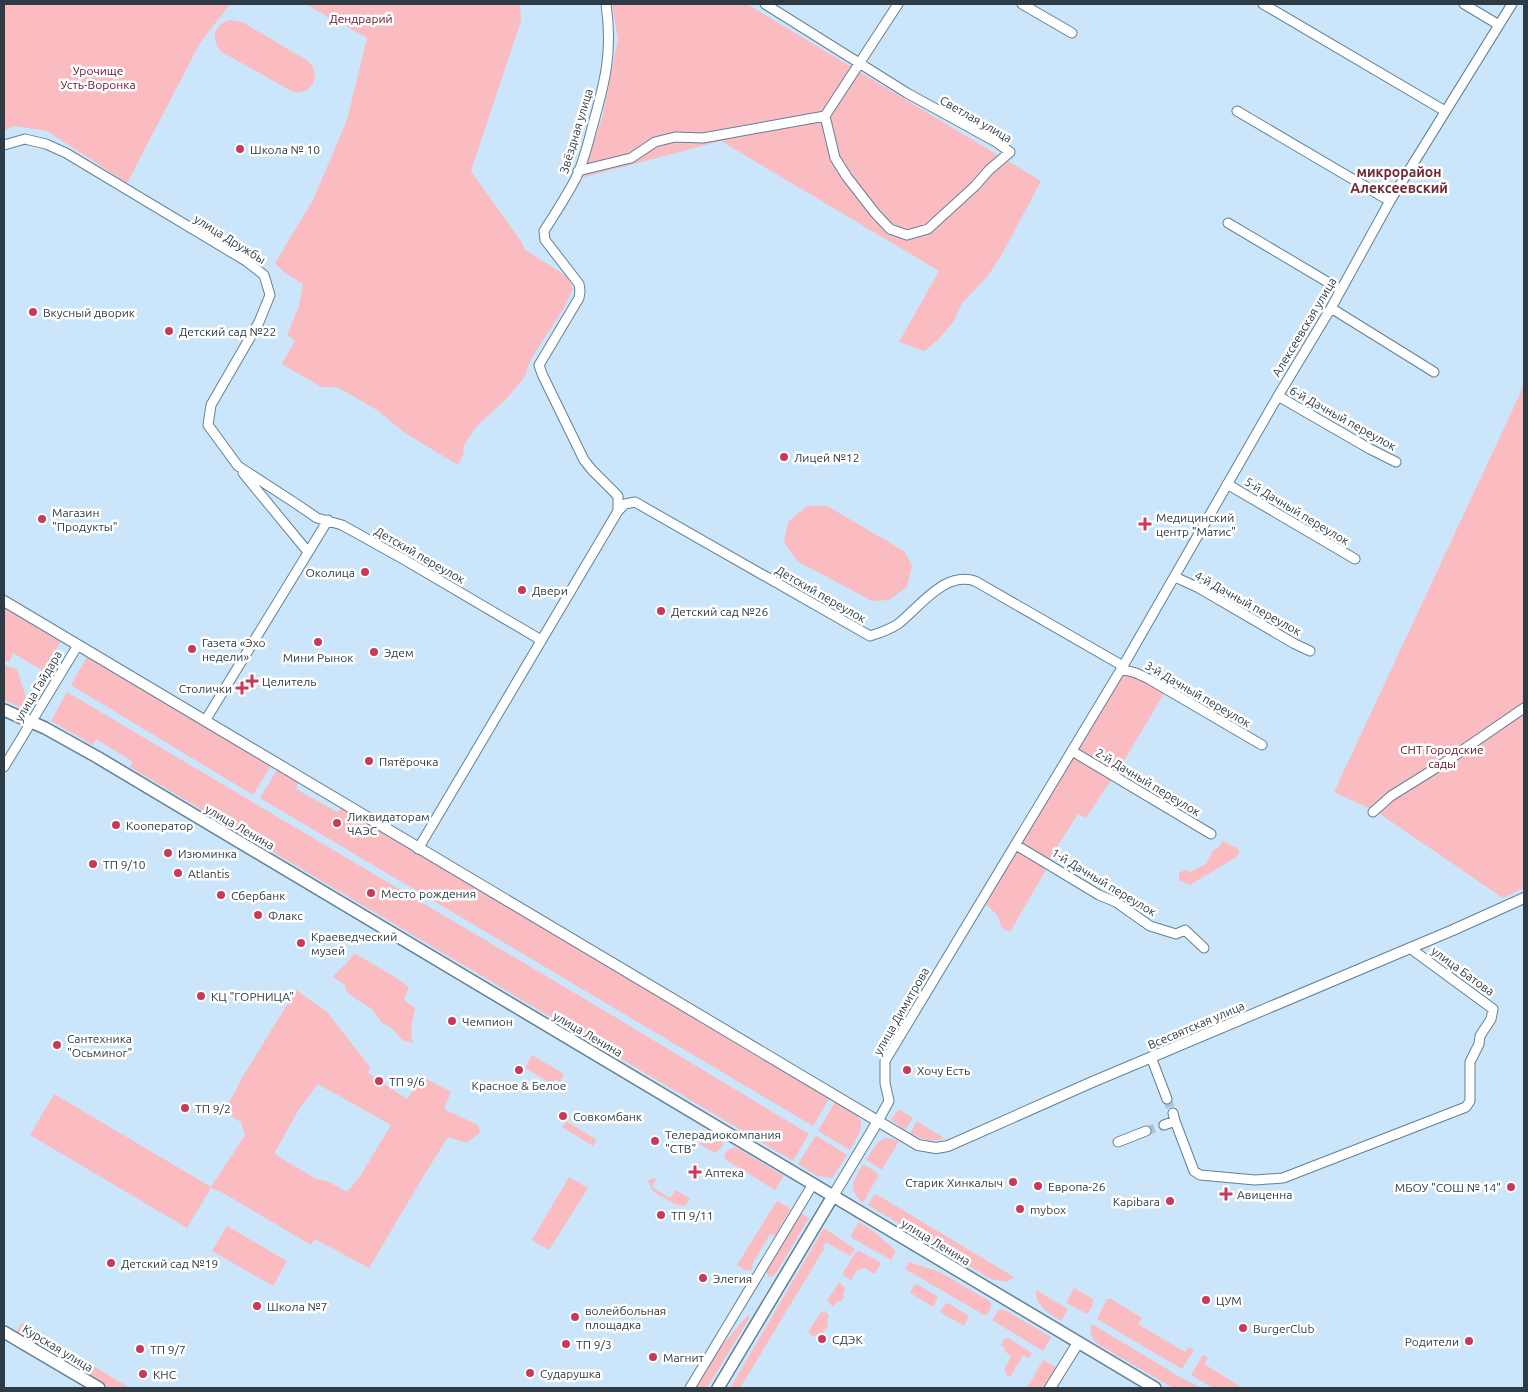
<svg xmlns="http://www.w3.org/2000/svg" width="1528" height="1392" font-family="Ubuntu,sans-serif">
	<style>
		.green { fill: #fabbc1; fill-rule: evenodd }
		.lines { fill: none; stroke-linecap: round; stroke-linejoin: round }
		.minor-tunnel { stroke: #acc4d6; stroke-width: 9; stroke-dasharray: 9 4.5; stroke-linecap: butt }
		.minor-casing { stroke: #618197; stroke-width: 11 }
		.tertiary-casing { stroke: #618197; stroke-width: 12 }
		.secondary-casing { stroke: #618197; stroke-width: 14 }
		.minor { stroke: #fff; stroke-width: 9 }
		.tertiary { stroke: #fff; stroke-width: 10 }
		.secondary { stroke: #fff; stroke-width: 11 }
		.poi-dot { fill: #c93959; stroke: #fff; stroke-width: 2 }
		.labels { text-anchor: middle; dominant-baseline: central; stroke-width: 5; stroke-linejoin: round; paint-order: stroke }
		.park-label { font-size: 12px; fill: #631326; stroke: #fff }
		.street-label { font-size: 12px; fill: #2e3b45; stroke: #fff }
		.poi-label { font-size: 12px; fill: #2e3b45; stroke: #fff; text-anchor: start }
		.neighbourhood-label { font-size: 14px; font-weight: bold; fill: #712b37; stroke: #fff }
	</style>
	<rect width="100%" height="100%" fill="#cbe6fa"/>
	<path class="green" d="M4,4H230L200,43L127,183L47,131L15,126L4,130Z
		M305,4H520L521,21L471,171L522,243L525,250L568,277L573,289L564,308L531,359L524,378L507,398L475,428L464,445L463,455L458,465L405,433L377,410L337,387H321L282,364L295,341L287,335L299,306L303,284L285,273L275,263L313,200L347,120L367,38Z
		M612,4H747L1041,181L1001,256L987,277L962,303L953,322L938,340L924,351L899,342L939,271L721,141L581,178L602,118L618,39Z
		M230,20L242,22L308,61C322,75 313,95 293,92L222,52C210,40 214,24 230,20Z
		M1524,380V888L1503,898L1377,812L1334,792L1520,394Z
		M807,506H827L904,551L912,566L907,587L889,600L872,601L797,561L784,542L788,522Z
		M4,607L61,641L43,671L13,653L9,662L4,660Z
		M87,657L93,659L271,766L253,795L71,685Z
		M4,665L17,669L27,700L22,708L4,700Z
		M1124,673L1133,675L1165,692L1116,774L1077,751L1121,676Z
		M67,692L615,1017L809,1134L793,1161L130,767L133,762L96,739L93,745L51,721Z
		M1076,757L1113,777L1086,818L1078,814L1048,861L1024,846L1023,840L1073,759Z
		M277,770L298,782L296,789L337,812L341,807L829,1099L813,1126L260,798Z
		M1223,841L1237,848L1240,853L1235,858L1190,885L1179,880V873L1185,870L1190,872L1206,864L1213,850L1217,849Z
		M1020,851L1047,868L1010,932L1001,927L998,916L986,904L1015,854Z
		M354,953L392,975L409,987L404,1000L415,1008C413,1022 409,1029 413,1043L402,1040L392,1028L382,1023L372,1009L356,999L347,992L345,985L333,977C339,969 350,962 354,953Z
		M296,990L327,1012L370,1067L368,1073L407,1099L423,1077L451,1092L444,1109L478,1125L480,1133L467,1143L448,1137L423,1177L369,1268L315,1239L311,1245L225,1194L211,1188L187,1228L30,1135L54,1094L211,1187L245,1135L241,1122L224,1112L242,1078ZM318,1084L391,1125L359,1178L347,1192L327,1181L316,1179L276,1155L275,1152L299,1109Z
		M532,1055L564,1074L560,1082L555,1079L552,1084L525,1068Z
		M835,1102C865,1119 868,1119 850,1150L818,1131Z
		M900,1110L913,1118L905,1130L891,1120L896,1112Z
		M566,1121L597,1140L593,1146L562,1127Z
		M917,1121L944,1138C932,1143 921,1139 910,1133Z
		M710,1132L722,1139L723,1146L715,1153L700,1144L703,1137Z
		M817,1136L847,1155L832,1178L817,1176L798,1164L815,1137Z
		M884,1138H889L899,1141L882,1170L866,1160L876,1144Z
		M733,1148H737L784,1176L775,1190L726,1160L724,1155L728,1150Z
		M863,1164L879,1174L863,1203C846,1188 854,1181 863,1164Z
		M569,1177L588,1188L549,1250L532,1240Z
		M657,1178L652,1187L670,1198L676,1190L690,1199L686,1205L683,1206L677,1205L657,1194L652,1190L648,1180Z
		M876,1194L1014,1277L1007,1282L991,1279L868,1205L873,1196Z
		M778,1201L789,1208L790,1210L775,1236L770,1234L752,1265L753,1267L751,1270H745L737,1265L776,1202Z
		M800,1213L809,1218L776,1273L771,1277L768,1276L766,1270Z
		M859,1222L872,1230L895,1250V1253L891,1260L852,1238L851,1235Z
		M227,1226L287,1261L273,1286L212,1251Z
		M824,1228L855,1249L850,1256L826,1242L823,1247L824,1249L740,1388H730Z
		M859,1251L880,1262V1265L875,1274L865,1268L857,1270L851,1280L844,1276L843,1273L855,1253Z
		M909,1262L940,1272L991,1302V1308L987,1315H984L905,1269Z
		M839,1282L845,1288L843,1293L844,1296L841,1302L838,1301L833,1307L827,1301Z
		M917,1284L938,1297L933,1307L910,1293L914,1285Z
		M1074,1288L1093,1299L1092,1307L1087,1314L1066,1303Z
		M1036,1290L1068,1309L1061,1321C1049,1313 1035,1306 1036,1290Z
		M1107,1299H1111L1142,1318L1138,1324L1185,1352L1189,1347L1194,1350L1182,1369L1097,1319Z
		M948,1303L969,1316L964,1326L940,1312L945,1304Z
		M1003,1309L1051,1337L1043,1351L992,1320L998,1311Z
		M823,1311L829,1315L827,1320L828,1325L822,1334L820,1332L814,1337L808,1332L821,1312Z
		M748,1315L750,1317L707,1388H695L716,1352Z
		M22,1323L130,1388H110L16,1332Z
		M1092,1324L1172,1372V1373L1201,1388H1173L1101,1346C1093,1341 1088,1333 1092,1324Z
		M1008,1338L1032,1353L1029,1358L1023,1355L1010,1377L1006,1375L1007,1373L1004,1370L1011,1357L1004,1350L1005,1348L1001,1345L1004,1339Z
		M1203,1355L1208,1358L1204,1364L1243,1388H1213L1191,1375Z
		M1043,1360L1056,1367L1044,1388H1027Z"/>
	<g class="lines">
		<path class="minor-tunnel" d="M1167,1099L1173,1113
			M1146,1131L1164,1125"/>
		<defs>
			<path id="minor" d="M606,4C613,52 605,82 592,128C588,144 583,163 576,178C566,197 555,214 544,231L545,240L579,284L580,291L579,298L539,365L542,374L584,460L592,470L618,496V511
				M765,4L907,93L996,142L1010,152L989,170L975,186L928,229L907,235L890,229L875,213L847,177L835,158L825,116
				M1022,4L1072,33
				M1263,4L1445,111
				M1464,4L1499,25
				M1237,111L1390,201
				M4,145L25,139L46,144L66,153L246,261L264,275L270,295L259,322L211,405L208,425L238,466L295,503L317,518L342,525L405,560L541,640
				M578,171L631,158L655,142L675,137L703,138L825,116L898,4
				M1228,223L1341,290
				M1331,308L1434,372
				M1278,396L1370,449L1396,462
				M243,473L308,552
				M1227,484L1355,559
				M1175,577L1199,588L1295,644L1310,651
				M1123,666L1278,396L1331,308L1390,201L1512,4
				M1121,669L1136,673L1149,679L1262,745
				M205,721L328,520
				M1072,751L1211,834
				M4,767L78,645
				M1373,812L1391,796L1444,763L1524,708
				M1016,845L1099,895L1116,902L1150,926L1176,934L1185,930L1204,948
				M418,849L618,511L625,504L635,502L870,636C880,633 889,630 898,624C920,607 944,571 975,581L1123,666L885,1061V1083L889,1101L878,1121
				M1151,1057L1167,1099
				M1175,1121L1194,1171L1200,1175L1255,1180L1283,1178L1466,1107L1470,1101V1062L1479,1044L1480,1036L1491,1019L1493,1009L1410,948
				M1164,1125L1175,1121L1173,1113
				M1118,1142L1146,1131
				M690,1388L813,1184"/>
			<path id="tertiary" d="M4,601L918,1145L936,1148L948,1146L1090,1083L1453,930L1524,898
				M833,1196L878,1121
				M1050,1388L1078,1343"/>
			<path id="secondary" d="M4,710L45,728L97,757L1155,1388
				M4,1332L99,1388
				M718,1388L833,1196"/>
		</defs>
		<use href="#minor" class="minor-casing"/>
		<use href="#tertiary" class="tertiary-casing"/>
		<use href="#secondary" class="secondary-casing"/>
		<use href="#minor" class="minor"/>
		<use href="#tertiary" class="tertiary"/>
		<use href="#secondary" class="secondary"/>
	</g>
	<g class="poi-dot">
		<circle cx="240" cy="149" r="5"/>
		<circle cx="33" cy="312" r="5"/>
		<circle cx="169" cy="331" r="5"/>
		<circle cx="784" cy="457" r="5"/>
		<circle cx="42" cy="519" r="5"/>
		<path d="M1142.5 516.5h5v5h5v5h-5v5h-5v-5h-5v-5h5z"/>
		<circle cx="365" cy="572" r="5"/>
		<circle cx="522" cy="590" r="5"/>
		<circle cx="661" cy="611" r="5"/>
		<circle cx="318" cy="642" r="5"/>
		<circle cx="192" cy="649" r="5"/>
		<circle cx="374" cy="652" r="5"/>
		<path d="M249.5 673.5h5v5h5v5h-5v5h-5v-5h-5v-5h5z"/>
		<path d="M239.5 680.5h5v5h5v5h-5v5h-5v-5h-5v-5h5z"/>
		<circle cx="369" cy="761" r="5"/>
		<circle cx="337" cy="823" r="5"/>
		<circle cx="116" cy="825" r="5"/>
		<circle cx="168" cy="853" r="5"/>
		<circle cx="93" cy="864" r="5"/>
		<circle cx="178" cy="873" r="5"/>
		<circle cx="371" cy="893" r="5"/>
		<circle cx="221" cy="895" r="5"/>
		<circle cx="258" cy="915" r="5"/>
		<circle cx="301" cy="943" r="5"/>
		<circle cx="201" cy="996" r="5"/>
		<circle cx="452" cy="1021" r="5"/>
		<circle cx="57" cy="1045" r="5"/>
		<circle cx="519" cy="1070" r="5"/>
		<circle cx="907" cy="1070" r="5"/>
		<circle cx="379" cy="1081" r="5"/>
		<circle cx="185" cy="1108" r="5"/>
		<circle cx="563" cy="1116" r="5"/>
		<circle cx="655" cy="1141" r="5"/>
		<path d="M692.5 1164.5h5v5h5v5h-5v5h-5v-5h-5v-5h5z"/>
		<circle cx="1013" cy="1182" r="5"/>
		<circle cx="1038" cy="1186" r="5"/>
		<circle cx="1511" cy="1187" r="5"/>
		<path d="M1223.5 1186.5h5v5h5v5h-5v5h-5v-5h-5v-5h5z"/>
		<circle cx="1170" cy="1201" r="5"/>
		<circle cx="1020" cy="1209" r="5"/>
		<circle cx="661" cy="1215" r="5"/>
		<circle cx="111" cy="1263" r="5"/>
		<circle cx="703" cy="1278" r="5"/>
		<circle cx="1206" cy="1300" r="5"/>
		<circle cx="257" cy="1306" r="5"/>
		<circle cx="575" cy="1317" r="5"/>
		<circle cx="1243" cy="1328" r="5"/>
		<circle cx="822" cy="1339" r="5"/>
		<circle cx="1469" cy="1341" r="5"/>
		<circle cx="566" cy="1344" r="5"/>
		<circle cx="140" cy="1349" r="5"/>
		<circle cx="653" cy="1357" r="5"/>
		<circle cx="530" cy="1373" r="5"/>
		<circle cx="143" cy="1374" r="5"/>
	</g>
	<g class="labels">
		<g class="park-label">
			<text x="361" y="18">Дендрарий</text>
			<text x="98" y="70">Урочище<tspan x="98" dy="14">Усть-Воронка</tspan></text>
			<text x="1442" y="749">СНТ Городские<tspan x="1442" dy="14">сады</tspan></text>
		</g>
		<g class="street-label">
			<text transform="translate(976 119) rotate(30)">Светлая улица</text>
			<text transform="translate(576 131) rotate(-73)">Звёздная улица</text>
			<text transform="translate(230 239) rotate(32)">улица Дружбы</text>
			<text transform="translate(1304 327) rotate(-59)">Алексеевская улица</text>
			<text transform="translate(1343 418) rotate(29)">6-й Дачный переулок</text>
			<text transform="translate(1297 511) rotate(31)">5-й Дачный переулок</text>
			<text transform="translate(420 555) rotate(30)">Детский переулок</text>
			<text transform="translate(821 594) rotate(30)">Детский переулок</text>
			<text transform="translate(1248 603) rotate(29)">4-й Дачный переулок</text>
			<text transform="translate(38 686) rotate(-59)">улица Гайдара</text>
			<text transform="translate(1198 694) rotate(30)">3-й Дачный переулок</text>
			<text transform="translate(1148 782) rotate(31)">2-й Дачный переулок</text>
			<text transform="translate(240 827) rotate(30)">улица Ленина</text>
			<text transform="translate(1104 882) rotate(31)">1-й Дачный переулок</text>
			<text transform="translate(1463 971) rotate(36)">улица Батова</text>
			<text transform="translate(901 1011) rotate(-60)">улица Димитрова</text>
			<text transform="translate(1196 1025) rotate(-23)">Всесвятская улица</text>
			<text transform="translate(588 1034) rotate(30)">улица Ленина</text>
			<text transform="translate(936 1242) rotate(31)">улица Ленина</text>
			<text transform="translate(58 1348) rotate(31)">Курская улица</text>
		</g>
		<g class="poi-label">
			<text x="250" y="149">Школа № 10</text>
			<text x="43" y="312">Вкусный дворик</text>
			<text x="179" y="331">Детский сад №22</text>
			<text x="794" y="457">Лицей №12</text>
			<text x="52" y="512">Магазин<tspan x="52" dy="14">"Продукты"</tspan></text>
			<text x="1156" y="517">Медицинский<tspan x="1156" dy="14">центр "Матис"</tspan></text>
			<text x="355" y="572" text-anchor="end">Околица</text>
			<text x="532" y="590">Двери</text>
			<text x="671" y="611">Детский сад №26</text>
			<text x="202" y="642">Газета «Эхо<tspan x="202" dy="14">недели»</tspan></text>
			<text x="384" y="652">Эдем</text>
			<text x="318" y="657" text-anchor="middle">Мини Рынок</text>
			<text x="262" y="681">Целитель</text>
			<text x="232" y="688" text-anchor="end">Столички</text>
			<text x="379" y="761">Пятёрочка</text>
			<text x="347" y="816">Ликвидаторам<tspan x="347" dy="14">ЧАЭС</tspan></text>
			<text x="126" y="825">Кооператор</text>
			<text x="178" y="853">Изюминка</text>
			<text x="103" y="864">ТП 9/10</text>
			<text x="188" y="873">Atlantis</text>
			<text x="381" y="893">Место рождения</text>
			<text x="231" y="895">Сбербанк</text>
			<text x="268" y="915">Флакс</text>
			<text x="311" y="936">Краеведческий<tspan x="311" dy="14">музей</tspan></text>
			<text x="211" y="996">КЦ "ГОРНИЦА"</text>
			<text x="462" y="1021">Чемпион</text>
			<text x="67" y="1038">Сантехника<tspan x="67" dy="14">"Осьминог"</tspan></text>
			<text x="917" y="1070">Хочу Есть</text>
			<text x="389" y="1081">ТП 9/6</text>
			<text x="519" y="1085" text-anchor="middle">Красное &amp; Белое</text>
			<text x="195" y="1108">ТП 9/2</text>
			<text x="573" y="1116">Совкомбанк</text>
			<text x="665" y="1134">Телерадиокомпания<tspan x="665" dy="14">"СТВ"</tspan></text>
			<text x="705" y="1172">Аптека</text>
			<text x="1003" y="1182" text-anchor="end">Старик Хинкалыч</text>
			<text x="1048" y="1186">Европа-26</text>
			<text x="1501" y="1187" text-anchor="end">МБОУ "СОШ № 14"</text>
			<text x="1237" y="1194">Авиценна</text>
			<text x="1160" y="1201" text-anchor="end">Kapibara</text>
			<text x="1030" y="1209">mybox</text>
			<text x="671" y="1215">ТП 9/11</text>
			<text x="121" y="1263">Детский сад №19</text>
			<text x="713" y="1278">Элегия</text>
			<text x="1216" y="1300">ЦУМ</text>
			<text x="267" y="1306">Школа №7</text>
			<text x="585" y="1310">волейбольная<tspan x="585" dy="14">площадка</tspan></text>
			<text x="1253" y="1328">BurgerClub</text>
			<text x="832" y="1339">СДЭК</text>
			<text x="1459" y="1341" text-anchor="end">Родители</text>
			<text x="576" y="1344">ТП 9/3</text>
			<text x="150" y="1349">ТП 9/7</text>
			<text x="663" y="1357">Магнит</text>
			<text x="540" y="1373">Сударушка</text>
			<text x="153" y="1374">КНС</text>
		</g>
		<g class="neighbourhood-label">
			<text x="1399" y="172">микрорайон<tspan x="1399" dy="16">Алексеевский</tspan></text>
		</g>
	</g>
	<rect width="1528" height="1392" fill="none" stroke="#2e3b45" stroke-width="10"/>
</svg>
